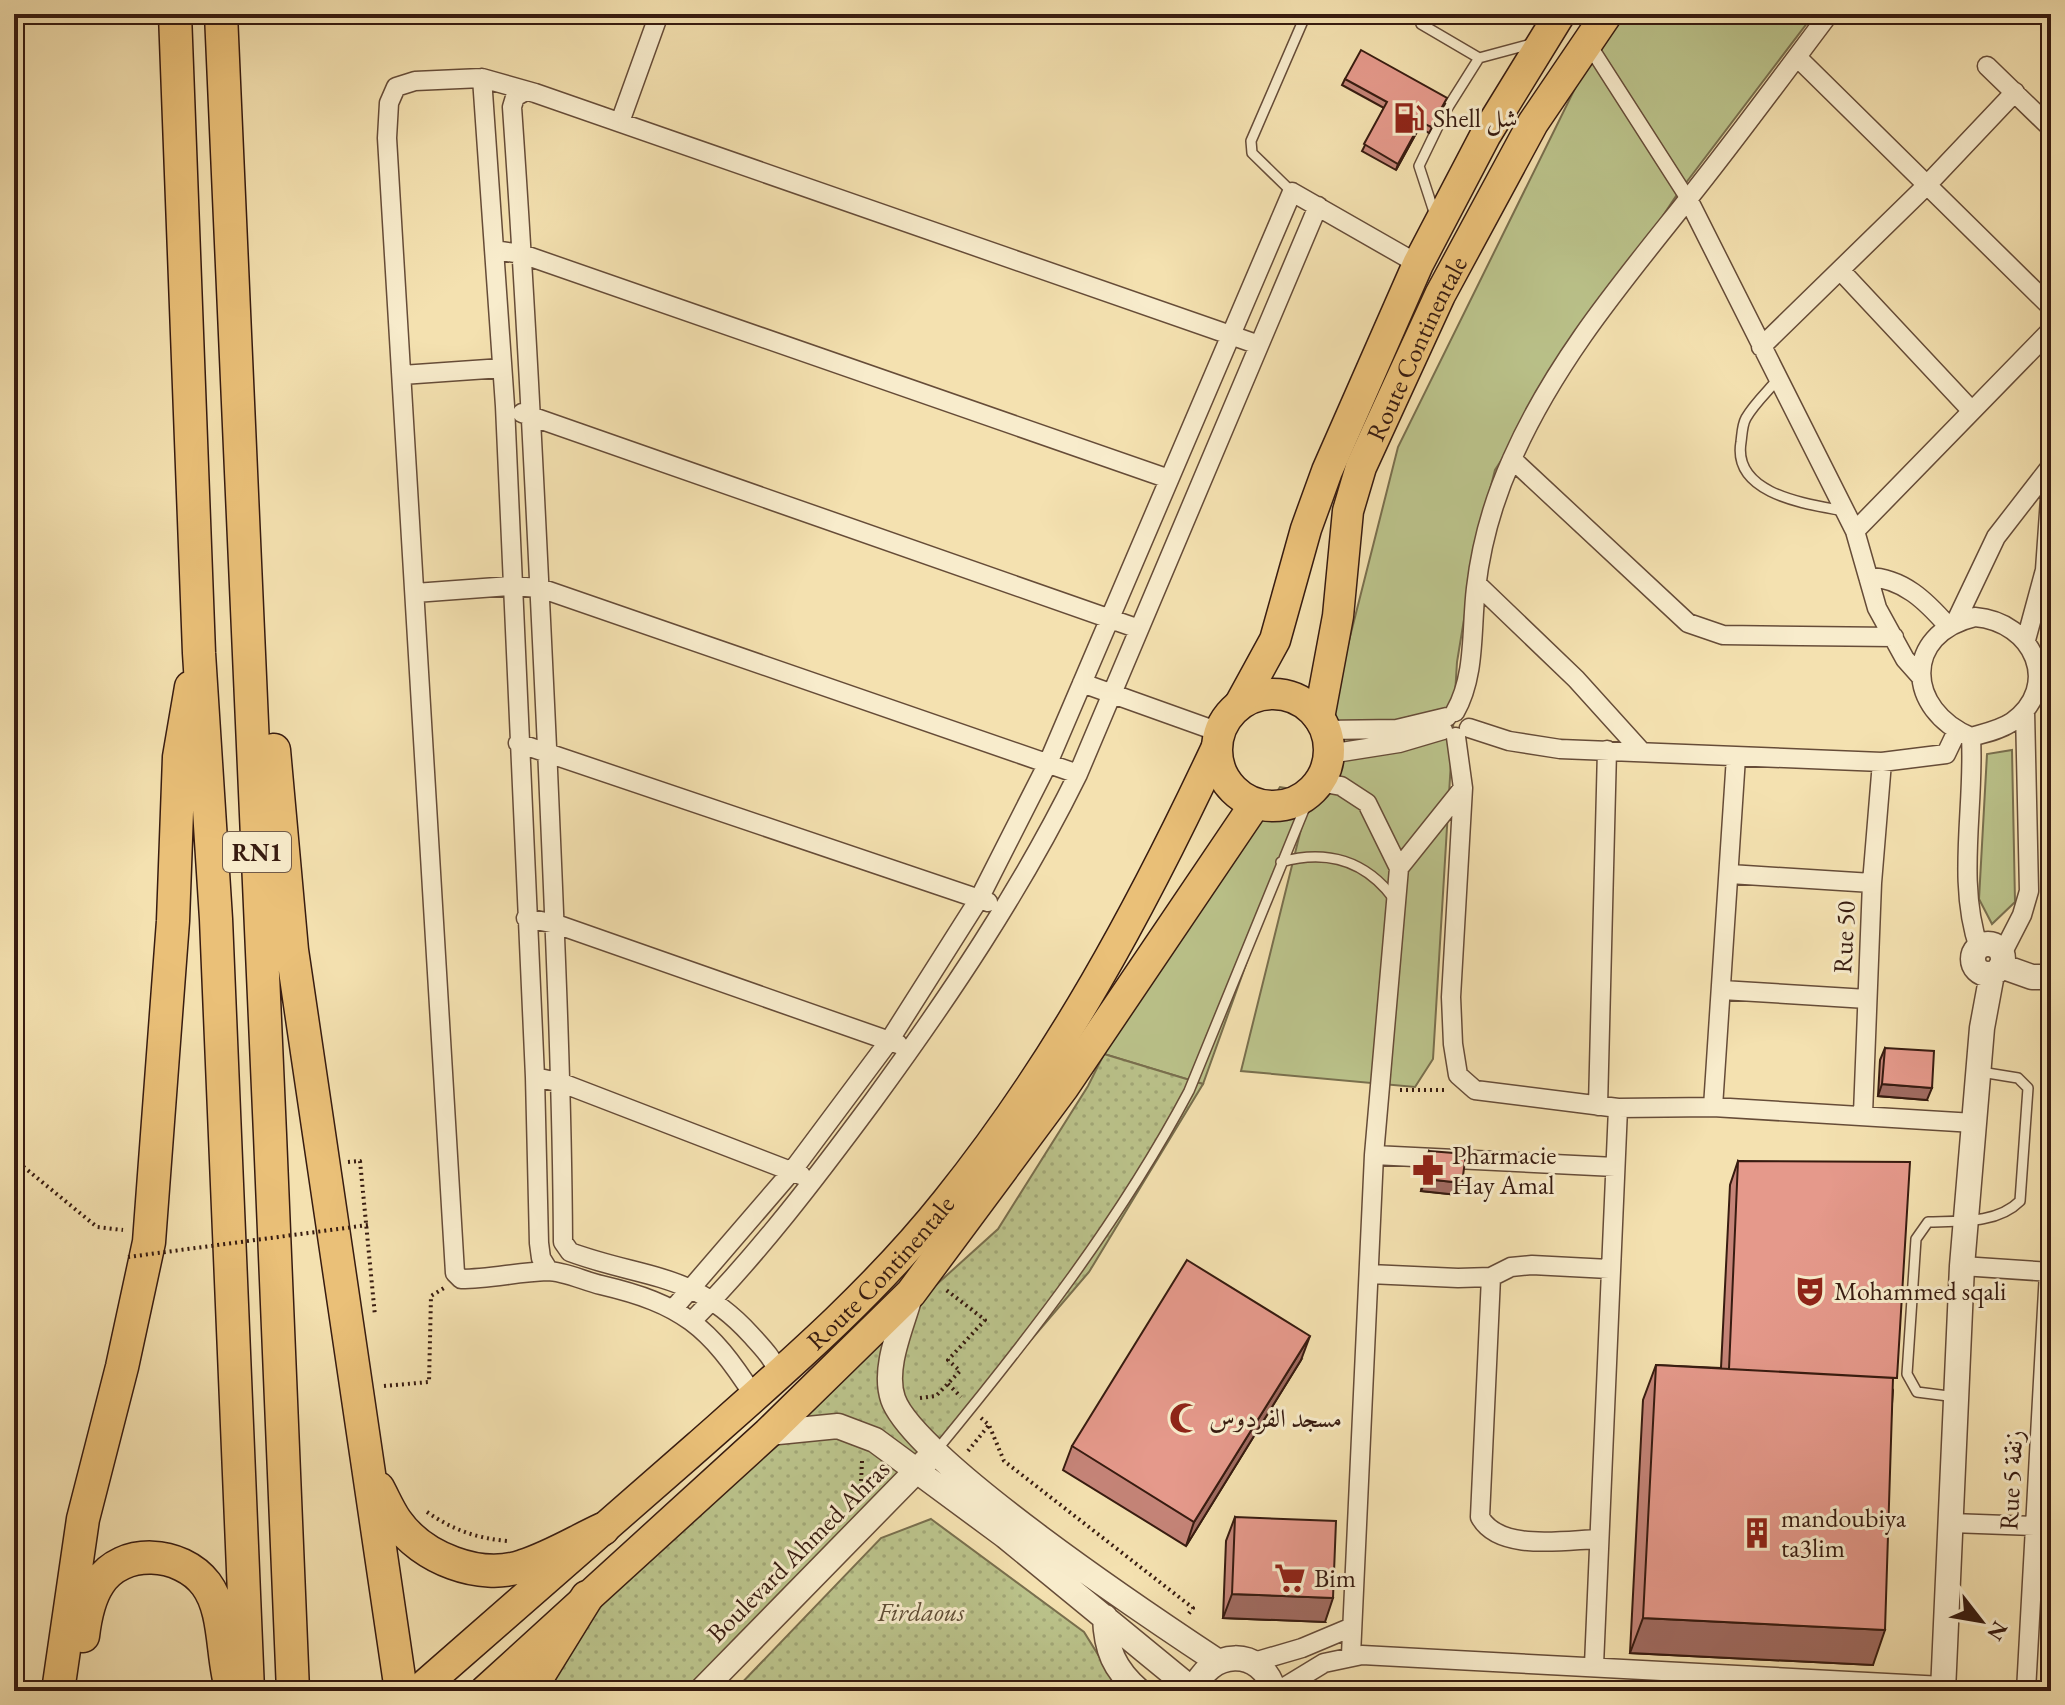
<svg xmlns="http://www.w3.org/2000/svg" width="2065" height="1705" font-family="'EB Garamond',Amiri,serif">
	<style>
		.grass { fill: #bbc38b; stroke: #796f4e; stroke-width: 2 }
		.park { fill: url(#park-dots); stroke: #796f4e; stroke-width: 2 }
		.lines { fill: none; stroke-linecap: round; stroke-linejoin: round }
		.service-casing { stroke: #664c38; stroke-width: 12 }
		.pedestrian-casing { stroke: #664c38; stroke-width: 17 }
		.minor-casing { stroke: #664c38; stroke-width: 21 }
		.tertiary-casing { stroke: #664c38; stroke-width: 27 }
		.primary-casing { stroke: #371b10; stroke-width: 33 }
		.trunk-casing { stroke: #371b10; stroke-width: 35 }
		.path { stroke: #371b10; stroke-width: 4; stroke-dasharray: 2 4; stroke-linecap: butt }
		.service { stroke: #f8eccc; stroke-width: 9 }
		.pedestrian { stroke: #f8eccc; stroke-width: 14 }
		.minor { stroke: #f8eccc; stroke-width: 18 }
		.tertiary { stroke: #f8eccc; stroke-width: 24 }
		.primary { stroke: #eac078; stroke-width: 30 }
		.trunk { stroke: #eac078; stroke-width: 32 }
		.path-bridge { stroke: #371b10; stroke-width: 4; stroke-dasharray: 2 4; stroke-linecap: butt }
		.wall { fill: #c58478; stroke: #371b10; stroke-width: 2 }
		.shaded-wall { fill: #a06b61; stroke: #371b10; stroke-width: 2 }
		.building { fill: #e5998b; stroke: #371b10; stroke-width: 2 }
		.labels { text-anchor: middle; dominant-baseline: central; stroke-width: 6; stroke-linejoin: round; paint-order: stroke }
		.shield { fill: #f8eccc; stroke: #715a48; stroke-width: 2 }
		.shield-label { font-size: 24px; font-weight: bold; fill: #371b10 }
		.poi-label { font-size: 26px; fill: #371b10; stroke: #f8eccc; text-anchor: start }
		.street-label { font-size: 26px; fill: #371b10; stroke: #f8eccc }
		.park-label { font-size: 26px; font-style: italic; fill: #5f4d35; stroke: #f8eccc }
	</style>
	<defs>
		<pattern id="park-dots" width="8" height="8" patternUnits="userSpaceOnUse" patternTransform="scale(2)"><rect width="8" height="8" fill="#bbc38b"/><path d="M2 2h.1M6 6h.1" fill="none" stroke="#a1a777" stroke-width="1.8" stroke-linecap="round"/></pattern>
	</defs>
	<rect width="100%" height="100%" fill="#f4e1b0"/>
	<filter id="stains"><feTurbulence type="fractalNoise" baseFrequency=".0025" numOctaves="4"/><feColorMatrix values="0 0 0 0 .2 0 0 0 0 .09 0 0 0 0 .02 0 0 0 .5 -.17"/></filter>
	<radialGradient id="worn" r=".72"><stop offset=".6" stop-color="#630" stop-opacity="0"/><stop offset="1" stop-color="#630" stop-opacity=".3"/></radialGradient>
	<path class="grass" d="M1626,14H1814L1676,196L1495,470L1476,546L1457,662L1433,1059L1415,1087L1241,1071L1307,805L1273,889L1203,1084L1104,1054L1280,787L1292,789L1313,783L1398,447L1588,62Z
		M2012,750L2015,902L1992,924L1979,899L1987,754Z"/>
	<path class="park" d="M1104,1054L1203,1084L1089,1272L936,1451L701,1691H528L575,1611L998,1229L1088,1086Z
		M931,1519L1084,1632L1107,1669L1129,1691H734L881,1538Z"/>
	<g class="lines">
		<defs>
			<path id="service" d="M1421,24L1479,58
				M1292,192L1252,153L1251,141L1306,14
				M1435,215L1419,166L1445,112L1479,58L1535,43
				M1778,379C1767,392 1754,404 1746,418C1742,425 1742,435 1741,442C1732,495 1808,504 1844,511
				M1281,862C1327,849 1366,861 1394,899
				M1956,1397L1917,1392L1907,1374L1916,1239L1928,1222C1959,1221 1997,1224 2020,1201L2028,1088L2018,1078L1981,1072
				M936,1451C1030,1337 1120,1221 1189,1091L1312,790"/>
			<path id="pedestrian" d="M1588,43L1688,199"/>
			<path id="minor" d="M1797,57L2051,307
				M1987,66L2051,128
				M482,78L505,406L535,1077L539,1243L541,1258L549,1271
				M524,92L515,97L512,107C527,320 537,534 547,747C554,912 562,1077 563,1242L570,1252C643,1279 693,1271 751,1335C762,1347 774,1359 779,1375
				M620,122L659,14
				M1688,199L1855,531L1877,608L1905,659L1921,677
				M494,250L522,254L1169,479
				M1840,270L1970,409
				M1761,347L1926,186L2015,92
				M402,375L502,368
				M522,413L1139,629
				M1512,459L1688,623L1723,635L1894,637
				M1855,531L2051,330
				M1868,577C1903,578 1926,601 1948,626
				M1477,584L1576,679L1642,752
				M415,593L511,586L540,588L1078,774
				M1975,617C2034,622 2062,686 2012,722C2000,730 1985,733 1971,737C1906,710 1902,634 1975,617Z
				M1956,621L1996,537L2051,466
				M2026,640L2045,570L2051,484
				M1082,683L1219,732
				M1455,712C1476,675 1471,629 1476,588C1481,545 1494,499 1512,459C1555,361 1623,281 1689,198C1737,138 1783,75 1829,14
				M1469,728L1509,741L1560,749L1882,762L1946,754L1957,731
				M1325,730L1397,729L1447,717
				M1456,737L1463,788L1451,997L1453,1044L1458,1075L1475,1090L1618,1108L1713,1107L1974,1123
				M1971,737C1975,806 1956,882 1979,948
				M518,743L988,902
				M1329,754L1399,743L1443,730
				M1319,782L1341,786L1367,803L1399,868L1374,1155L1351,1655
				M1399,868L1463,788
				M1730,874L1872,883
				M526,918L556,924L898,1044
				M2002,954L2022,915L2029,891L2025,711
				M1722,990L1867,999
				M535,1077L562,1083L801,1175
				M1598,1106L1607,750
				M1713,1107L1736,757
				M1863,1114L1872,883L1882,762
				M1374,1155L1615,1167
				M1962,1266L2051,1272
				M1369,1274L1458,1278L1491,1277L1511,1267L1532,1265L1609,1269
				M1491,1277L1480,1517C1499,1552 1565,1540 1598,1539
				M674,1308L792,1171L889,1041L979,899L1048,763L1292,192L1418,264
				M692,1321C759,1253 816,1178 873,1101C949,997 1021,890 1078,774L1318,206
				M754,1396C709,1326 682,1304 601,1285C584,1281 564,1271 547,1271C518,1272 489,1279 461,1279L455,1273L387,138L389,103L396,87L415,81L482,78L535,93L1259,345
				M1951,1523L2034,1526
				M1254,1662L1302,1648L1352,1627
				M1594,1665L1618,1108
				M1278,1691L1324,1663L1362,1655L1943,1686
				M2026,1691L2049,1272"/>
			<path id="tertiary" d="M1973 959a15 15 0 1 1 30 0a15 15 0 1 1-30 0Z
				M2001,966L2032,977H2051
				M911,1293C903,1324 882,1367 893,1399C914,1460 1155,1620 1217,1661
				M768,1433L838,1426L875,1440L1005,1536L1194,1691
				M1105,1617C1106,1650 1114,1669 1139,1691
				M701,1691L926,1461
				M1194,1691C1208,1649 1262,1646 1274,1691
				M1943,1691L1962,1266L1982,1028L1992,974"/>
			<g id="primary">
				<circle cx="1273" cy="750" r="56"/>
				<path d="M1240,704L1275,640L1306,529L1327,471L1418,264L1485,136L1560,14"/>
				<path id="s1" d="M1319,718L1338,616L1348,511L1361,467L1440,295L1533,123L1607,14"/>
				<path id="s2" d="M418,1691C511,1610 604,1529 697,1447C784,1370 874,1293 947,1201C1058,1063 1141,909 1216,749"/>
				<path d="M485,1691L768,1433L911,1293L1063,1088L1255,804"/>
			</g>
			<path id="trunk" d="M175,14L199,653L216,919L248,1691
				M221,14C249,573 269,1132 293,1691
				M274,750L292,950L401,1691
				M378,1488C384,1499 389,1511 396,1521C422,1558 480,1581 523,1566C551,1557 577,1541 603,1529
				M83,1636C85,1619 89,1598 99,1583C122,1547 181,1551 206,1584C227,1612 221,1658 232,1691
				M58,1691L83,1519L122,1367L149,1242L173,921L179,757L191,687
				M529,1691L587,1597"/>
		</defs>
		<use href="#service" class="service-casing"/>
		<use href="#pedestrian" class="pedestrian-casing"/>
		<use href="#minor" class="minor-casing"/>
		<use href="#tertiary" class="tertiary-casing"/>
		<use href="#primary" class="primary-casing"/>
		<use href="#trunk" class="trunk-casing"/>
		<path class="path" d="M1400,1090H1444
			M14,1159L97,1227L123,1230
			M348,1162L360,1161L375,1316
			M948,1384L961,1397
			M384,1386L429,1382L431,1296L444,1288
			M920,1398L936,1396L960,1371L948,1360L985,1320L945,1289
			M981,1418L989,1425L1004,1461L1193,1608L1187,1616
			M968,1451L989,1425
			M862,1461L861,1482L869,1488
			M427,1512C453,1530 476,1538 507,1541"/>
		<use href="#service" class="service"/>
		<use href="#pedestrian" class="pedestrian"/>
		<use href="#minor" class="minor"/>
		<use href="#tertiary" class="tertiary"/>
		<use href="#primary" class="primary"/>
		<use href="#trunk" class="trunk"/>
		<path class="path-bridge" d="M128,1257L368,1225"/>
	</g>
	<path class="wall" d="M1345,79L1445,104L1429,133L1419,128L1396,170L1362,151L1384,108L1342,85Z
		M1885,1048L1927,1100L1878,1096L1880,1060Z
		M1429,1151L1458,1195L1421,1191L1425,1163Z
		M1738,1161L1893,1390L1873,1665L1630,1653L1643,1400L1656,1365L1721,1368L1730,1185Z
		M1301,1360L1186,1546L1063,1470L1072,1446Z
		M1235,1517L1325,1622L1223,1618L1226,1541Z"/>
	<path class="shaded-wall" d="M1421,122L1419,128L1396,170L1398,164Z
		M1882,1084L1932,1088L1927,1100L1878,1096Z
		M1426,1179L1462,1183L1458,1195L1421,1191Z
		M1310,1336L1301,1360L1186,1546L1194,1522Z
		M1232,1594L1333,1598L1325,1622L1223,1618Z
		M1643,1618L1885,1630L1873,1665L1630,1653Z"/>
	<path class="building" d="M1361,50L1447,98L1431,127L1421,122L1398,164L1364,144L1387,102L1345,79Z
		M1885,1048L1934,1051L1932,1088L1882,1084Z
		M1429,1151L1466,1154L1462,1183L1426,1179Z
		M1738,1161L1910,1162L1897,1378L1729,1369Z
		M1187,1260L1310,1336L1194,1522L1072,1446Z
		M1656,1365L1893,1378L1885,1630L1643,1618Z
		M1235,1517L1336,1521L1333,1598L1232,1594Z
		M1610,1683L1638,1687L1637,1691H1609Z"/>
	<defs>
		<symbol id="fuel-bare" viewBox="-9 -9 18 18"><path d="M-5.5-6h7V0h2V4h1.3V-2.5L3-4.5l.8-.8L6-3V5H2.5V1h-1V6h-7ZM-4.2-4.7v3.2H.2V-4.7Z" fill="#8f2418" stroke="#f8eccc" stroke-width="2.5" paint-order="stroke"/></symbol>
		<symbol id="pharmacy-bare" viewBox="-9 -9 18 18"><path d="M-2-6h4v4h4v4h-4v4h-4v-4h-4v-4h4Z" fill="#8f2418" stroke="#f8eccc" stroke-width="2.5" paint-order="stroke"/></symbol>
		<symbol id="theatre-bare" viewBox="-9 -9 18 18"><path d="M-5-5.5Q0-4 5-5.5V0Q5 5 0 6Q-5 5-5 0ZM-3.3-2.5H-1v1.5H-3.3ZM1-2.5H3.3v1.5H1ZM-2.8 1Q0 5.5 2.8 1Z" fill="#8f2418" stroke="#f8eccc" stroke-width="2.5" paint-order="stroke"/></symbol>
		<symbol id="mosque-bare" viewBox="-9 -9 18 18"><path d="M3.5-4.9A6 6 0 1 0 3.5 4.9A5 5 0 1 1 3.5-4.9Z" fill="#8f2418" stroke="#f8eccc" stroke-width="2.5" paint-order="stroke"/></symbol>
		<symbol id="building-bare" viewBox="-9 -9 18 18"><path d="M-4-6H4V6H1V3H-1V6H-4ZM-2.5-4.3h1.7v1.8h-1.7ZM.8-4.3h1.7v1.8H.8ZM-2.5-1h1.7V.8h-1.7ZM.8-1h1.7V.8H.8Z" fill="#8f2418" stroke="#f8eccc" stroke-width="2.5" paint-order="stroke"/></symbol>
		<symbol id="supermarket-bare" viewBox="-9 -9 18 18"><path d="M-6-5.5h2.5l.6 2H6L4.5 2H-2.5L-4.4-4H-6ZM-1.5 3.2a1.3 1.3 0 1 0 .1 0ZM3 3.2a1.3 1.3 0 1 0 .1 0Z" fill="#8f2418" stroke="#f8eccc" stroke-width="2.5" paint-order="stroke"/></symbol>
	</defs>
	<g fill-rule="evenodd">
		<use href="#fuel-bare" x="1387" y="96" width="44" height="44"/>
		<use href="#pharmacy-bare" x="1406" y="1148" width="44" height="44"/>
		<use href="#theatre-bare" x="1788" y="1269" width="44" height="44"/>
		<use href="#mosque-bare" x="1163" y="1396" width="44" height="44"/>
		<use href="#building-bare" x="1735" y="1511" width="44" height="44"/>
		<use href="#supermarket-bare" x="1268" y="1556" width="44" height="44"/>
	</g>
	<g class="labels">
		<rect class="shield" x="223" y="832" width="68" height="40" rx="6"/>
		<g class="shield-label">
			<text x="257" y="852">RN1</text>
		</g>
		<g class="poi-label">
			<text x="1433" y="118">Shell شل</text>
			<text x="1452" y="1155">Pharmacie<tspan x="1452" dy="30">Hay Amal</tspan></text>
			<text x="1834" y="1291">Mohammed sqali</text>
			<text x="1209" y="1418">مسجد الفردوس</text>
			<text x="1781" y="1518">mandoubiya<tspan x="1781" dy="30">ta3lim</tspan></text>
			<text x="1314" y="1578">Bim</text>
		</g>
		<g class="street-label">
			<text stroke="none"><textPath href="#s1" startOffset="386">Route Continentale</textPath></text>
			<text transform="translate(1844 937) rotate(-87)">Rue 50</text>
			<text stroke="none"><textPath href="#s2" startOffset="624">Route Continentale</textPath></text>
			<text transform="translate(2011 1480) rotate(-87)">Rue 5 زنقة</text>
			<text transform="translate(798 1551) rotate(-45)">Boulevard Ahmed Ahras</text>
		</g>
		<g class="park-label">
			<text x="921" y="1612">Firdaous</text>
		</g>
	</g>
	<rect width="2065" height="1705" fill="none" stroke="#f4e1b0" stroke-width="48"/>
	<rect x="16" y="16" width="2033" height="1673" fill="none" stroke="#371b10" stroke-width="4"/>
	<rect x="24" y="24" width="2017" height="1657" fill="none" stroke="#371b10" stroke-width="2"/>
	<g transform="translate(1981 1621) rotate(121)" stroke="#f8eccc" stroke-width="6" paint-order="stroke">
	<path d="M0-6L14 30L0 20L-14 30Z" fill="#371b10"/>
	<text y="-12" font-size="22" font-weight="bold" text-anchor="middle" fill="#371b10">N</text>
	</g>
	<rect width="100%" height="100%" filter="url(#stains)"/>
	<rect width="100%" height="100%" fill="url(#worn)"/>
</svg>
